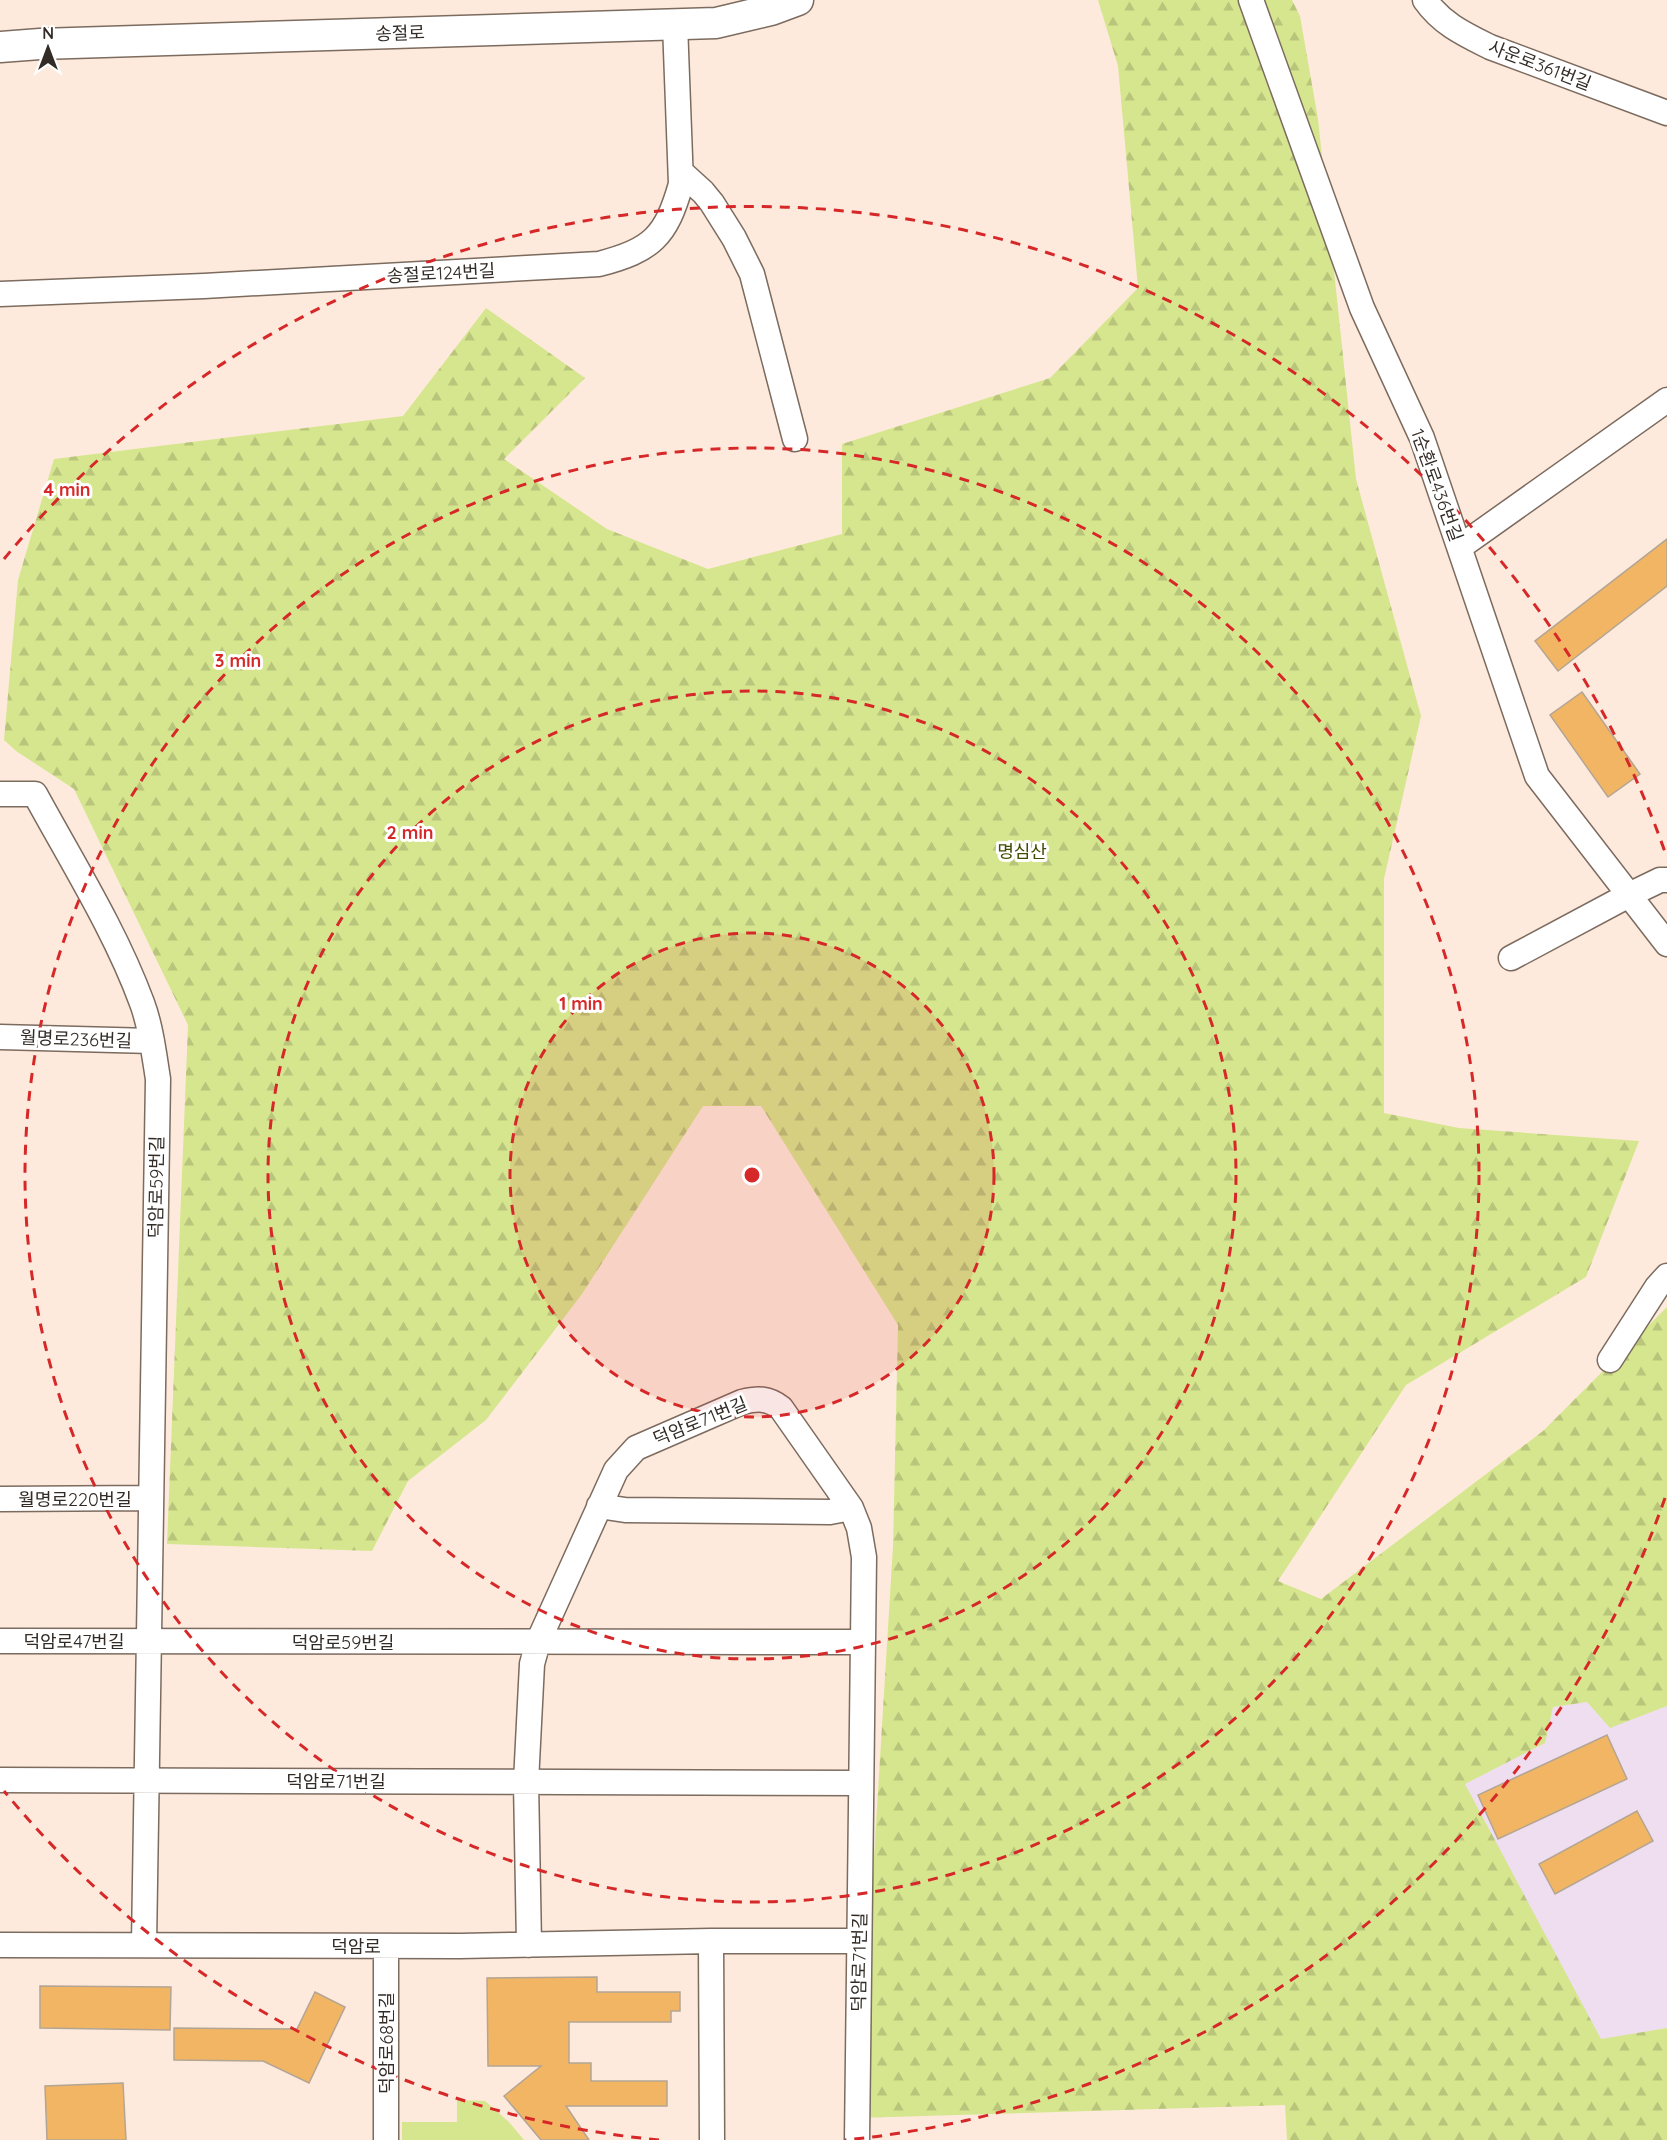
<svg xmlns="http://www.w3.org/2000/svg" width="1667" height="2140" font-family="Quicksand,'Noto Sans KR',sans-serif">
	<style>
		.medical { fill: #eedef0 }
		.forest { fill: url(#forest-firs) }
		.pitch { fill: #d6e68f }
		.building { fill: #f2b563; stroke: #b3a594; stroke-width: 1.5 }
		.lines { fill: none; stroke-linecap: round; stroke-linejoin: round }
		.minor-casing { stroke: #7c6b5f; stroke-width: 27 }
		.tertiary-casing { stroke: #7c6b5f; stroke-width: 33 }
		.minor { stroke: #fff; stroke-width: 24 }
		.tertiary { stroke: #fff; stroke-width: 30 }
		.ring { fill: none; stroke: #d62828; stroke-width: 3; stroke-dasharray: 10 8 }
		.labels { text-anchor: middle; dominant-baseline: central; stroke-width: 6; stroke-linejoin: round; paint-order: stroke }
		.street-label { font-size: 18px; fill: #322b26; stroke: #fff }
		.park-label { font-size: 18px; fill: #424b00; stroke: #fff }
		.centre { fill: #d62828; stroke: #fff; stroke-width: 3 }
		.ring-label { font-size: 18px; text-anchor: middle; font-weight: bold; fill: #d62828; stroke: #fff; stroke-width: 6; stroke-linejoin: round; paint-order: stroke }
	</style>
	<defs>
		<pattern id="forest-firs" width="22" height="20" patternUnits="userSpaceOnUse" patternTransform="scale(1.5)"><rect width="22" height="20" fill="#d6e68f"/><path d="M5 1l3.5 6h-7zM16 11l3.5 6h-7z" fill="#b8c57b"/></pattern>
	</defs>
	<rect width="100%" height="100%" fill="#feeadc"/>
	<path class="medical" d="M1587,1702L1610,1727L1667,1706V2028L1601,2040L1464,1784L1545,1743L1553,1707Z"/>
	<path class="forest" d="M1098,0H1292L1300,16L1318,119L1356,479L1421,716L1384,879V1113L1459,1128L1639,1141L1586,1277L1406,1385L1278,1581L1321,1599L1543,1431L1667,1307V1706L1610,1728L1587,1702L1553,1707L1545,1743L1465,1784L1601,2039L1667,2028V2140H1287L1285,2105L858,2118L893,1546L898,1325L761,1106H703L582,1294L486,1420L408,1481L372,1551L167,1544L188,1025L74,789L16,751L4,740L18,580L54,459L403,416L486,308L585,378L504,459L607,529L708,569L842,534V444L1050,378L1138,288L1118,66Z"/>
	<path class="pitch" d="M457,2100L485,2101L509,2122L524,2140H402V2122H457Z"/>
	<path class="building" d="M1667,539V586L1558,671L1535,641Z
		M1582,692L1640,774L1608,797L1550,715Z
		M1607,1735L1627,1779L1498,1839L1478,1795Z
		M1637,1811L1653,1841L1555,1894L1539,1864Z
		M597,1977V1992H680V2011H671V2022H569V2063H591V2081H667V2106H566L589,2140H541L504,2096L541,2066H488L487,1978Z
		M40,1986L171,1987L170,2030L40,2028Z
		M315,1992L345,2007L309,2083L263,2061L174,2060V2028L297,2029Z
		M123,2083L126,2140H47L45,2086Z"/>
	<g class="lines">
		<defs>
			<path id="minor" d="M1251,0L1362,308L1422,438L1537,776L1667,944
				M1425,0C1442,24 1464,34 1490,47L1667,113
				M681,172L703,192L712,203L734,238L752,274L795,439
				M0,294L204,286L599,264C652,250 666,237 681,184L675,24
				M1460,547L1667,400
				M0,794H35C72,862 115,930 142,1003C151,1027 154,1054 158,1079L144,1944
				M1511,958L1629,895L1660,880H1667
				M0,1037L152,1041
				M1610,1360L1657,1287L1667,1276
				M0,1499L150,1498
				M599,1506L625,1510L830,1512L851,1508
				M0,1641L863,1642
				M0,1780L861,1783
				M711,1941L712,2140
				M0,1945L460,1946L711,1941H859
				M529,1945L526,1782L532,1664L538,1642L616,1470L636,1448L742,1402C758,1398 768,1398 781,1408L851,1508L859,1528L864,1557L857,2140
				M386,1946V2140"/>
			<path id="tertiary" d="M0,47L40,44L716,23L771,10L798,0"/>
		</defs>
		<use href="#minor" class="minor-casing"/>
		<use href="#tertiary" class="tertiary-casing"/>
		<use href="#minor" class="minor"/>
		<use href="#tertiary" class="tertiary"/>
	</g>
	<circle cx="752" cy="1175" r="242" fill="#d62828" fill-opacity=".12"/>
	<g class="ring">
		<circle cx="752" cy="1175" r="242"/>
		<circle cx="752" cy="1175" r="484"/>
		<circle cx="752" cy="1175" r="727"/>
		<path d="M1665 1498A969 969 0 0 1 845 2140M659 2140A969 969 0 0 1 4 1791M4 559A969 969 0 0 1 1665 852"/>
	</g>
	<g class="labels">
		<g class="street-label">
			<text transform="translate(400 33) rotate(-2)">송절로</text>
			<text transform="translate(1540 65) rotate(21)">사운로361번길</text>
			<text transform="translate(441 273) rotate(-3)">송절로124번길</text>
			<text transform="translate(1437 485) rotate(70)">1순환로436번길</text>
			<text transform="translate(76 1039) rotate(2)">월명로236번길</text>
			<text transform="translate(156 1187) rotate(-89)">덕암로59번길</text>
			<text transform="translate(700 1421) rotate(-22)">덕암로71번길</text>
			<text x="75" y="1499">월명로220번길</text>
			<text x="74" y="1641">덕암로47번길</text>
			<text x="343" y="1642">덕암로59번길</text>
			<text x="336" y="1781">덕암로71번길</text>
			<text x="356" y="1946">덕암로</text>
			<text transform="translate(859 1962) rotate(-89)">덕암로71번길</text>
			<text transform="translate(386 2043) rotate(-90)">덕암로68번길</text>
		</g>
		<g class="park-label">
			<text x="1022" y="851">명심산</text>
		</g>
	</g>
	<circle cx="752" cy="1175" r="9" class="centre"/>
	<g class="ring-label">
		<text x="67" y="496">4 min</text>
		<text x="238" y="667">3 min</text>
		<text x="410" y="839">2 min</text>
		<text x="581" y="1010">1 min</text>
	</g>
	<g transform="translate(48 48)" stroke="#ffffff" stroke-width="4.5" paint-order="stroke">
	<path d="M0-4.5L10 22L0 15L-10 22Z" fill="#322b26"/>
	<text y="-9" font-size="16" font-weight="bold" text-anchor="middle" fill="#322b26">N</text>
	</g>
</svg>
